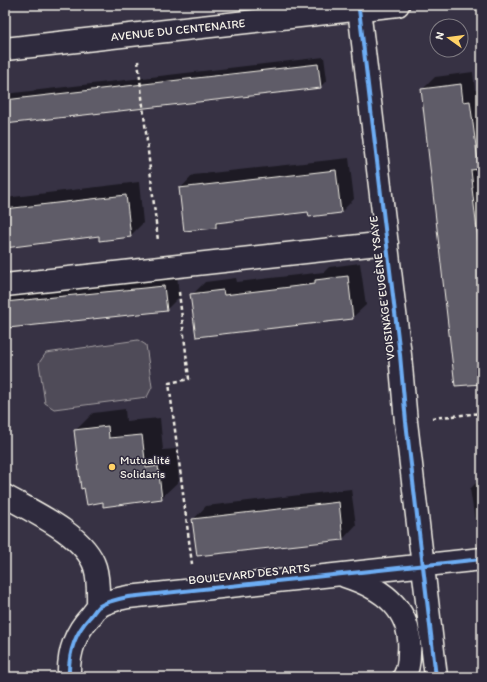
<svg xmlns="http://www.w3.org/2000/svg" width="487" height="682" font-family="Itim,sans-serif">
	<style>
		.green { fill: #504b59; stroke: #a29ea0 }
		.shadow { fill: #0007 }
		.building { fill: #5f5c67; stroke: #f4f1e8 }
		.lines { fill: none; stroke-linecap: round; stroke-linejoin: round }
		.street-casing { stroke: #f4f1e8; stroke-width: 25 }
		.secondary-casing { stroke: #f4f1e8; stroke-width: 25 }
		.path { stroke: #f4f1e8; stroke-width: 2.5; stroke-dasharray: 4 3; stroke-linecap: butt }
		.street { stroke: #2f2a3d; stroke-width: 22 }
		.secondary { stroke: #2f2a3d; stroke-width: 22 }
		.cycleway-casing { stroke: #2f2a3d; stroke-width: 6 }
		.cycleway { stroke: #6dadf4; stroke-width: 4 }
		.poi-dot { fill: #ffd166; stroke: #2f2a3d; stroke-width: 1.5 }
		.labels { text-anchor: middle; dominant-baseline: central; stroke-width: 3; stroke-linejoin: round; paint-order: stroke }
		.street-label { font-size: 12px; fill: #f4f1e8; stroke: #2f2a3d }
		.poi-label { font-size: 12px; fill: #f4f1e8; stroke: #2f2a3d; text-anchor: start }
	</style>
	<rect width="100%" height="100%" fill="#373244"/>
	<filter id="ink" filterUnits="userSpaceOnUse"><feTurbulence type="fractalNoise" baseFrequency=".025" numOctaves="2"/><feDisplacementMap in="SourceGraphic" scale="8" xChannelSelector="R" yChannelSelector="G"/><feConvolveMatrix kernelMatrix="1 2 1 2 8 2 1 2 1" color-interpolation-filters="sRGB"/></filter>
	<g filter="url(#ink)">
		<path class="green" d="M138,340L146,345L152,387L147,397L54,409L45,403L39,363L46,353Z"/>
		<path class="shadow" d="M324,57L327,80L320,87L5,123V94Z
			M473,72L475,90L482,89V383L422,90L435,77Z
			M349,158L354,199L341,212L309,211L221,221L216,227L180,189L193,175Z
			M139,182L143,223L130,236L99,235L10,246L5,250V198Z
			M360,263L366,305L352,318L192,295L205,282L236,278L237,282L324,272L329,267Z
			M177,273L179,297L166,310L6,302L19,289Z
			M125,409L126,421L160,418L163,450L176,449L179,481L161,498L104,501L75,431L93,413Z
			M482,479V520L475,521L470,489L479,480Z
			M351,489L356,525L343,539L198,555L193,520L206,506Z"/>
		<path class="building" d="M318,64L321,88L5,124V100Z
			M461,84L463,102L470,101L479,169L471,170L473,188H472L479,247L482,246V384L455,386L421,89Z
			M336,170L341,213L309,217L308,212L216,223V228L184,231L179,188Z
			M126,195L131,237L99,241V236L5,248V209Z
			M348,276L353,319L196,337L190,294L223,290L224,295L315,284V280Z
			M164,286L167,311L8,328L5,302Z
			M108,426L109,438L142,435L146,468L158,466L162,499L103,507V502L87,505L84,488L81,489L74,430Z
			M339,502L343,540L197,556L192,519Z"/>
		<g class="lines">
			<defs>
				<path id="street" d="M359,9L400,355L406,422L436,677
					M5,285L387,243
					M5,496C33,512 85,535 95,567C99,580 98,594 98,608
					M345,576C382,588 413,609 409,653C409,661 408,670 404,677
					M69,677C68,654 74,634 90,617C93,614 95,610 98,607C107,601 118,599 128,597L482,559"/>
				<path id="secondary" d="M5,49L398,5"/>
			</defs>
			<use href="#street" class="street-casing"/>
			<use href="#secondary" class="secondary-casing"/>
			<path class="path" d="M138,61L158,241
				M179,292L189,379L169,383L192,564
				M432,418L482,413"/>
			<use href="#street" class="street"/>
			<use href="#secondary" class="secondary"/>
			<defs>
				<path id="cycleway" d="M359,9L400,355L406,422L436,677
					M69,677C68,654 74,634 90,617C93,614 95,610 98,607C107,601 118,599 128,597L482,559"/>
			</defs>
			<use href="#cycleway" class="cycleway-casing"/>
			<use href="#cycleway" class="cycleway"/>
		</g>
	</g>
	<circle class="poi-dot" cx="112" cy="467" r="4"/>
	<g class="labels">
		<g class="street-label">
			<text transform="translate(178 30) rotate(-6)">AVENUE DU CENTENAIRE</text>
			<text transform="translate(382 288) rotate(-97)">VOISINAGE EUGÈNE YSAYE</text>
			<text transform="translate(249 574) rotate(-6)">BOULEVARD DES ARTS</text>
		</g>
		<g class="poi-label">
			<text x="120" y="460">Mutualité<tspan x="120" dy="14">Solidaris</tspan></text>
		</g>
	</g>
	<rect width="487" height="682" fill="none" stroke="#2f2a3d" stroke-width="20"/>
	<rect x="10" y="10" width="467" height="662" fill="none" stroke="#f4f1e8" stroke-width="1.5" filter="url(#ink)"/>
	<g transform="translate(449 38) rotate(284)"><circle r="19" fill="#2f2a3d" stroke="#7e7a81"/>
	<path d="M0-3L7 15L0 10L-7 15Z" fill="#ffd166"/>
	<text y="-6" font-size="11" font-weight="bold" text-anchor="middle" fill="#f4f1e8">N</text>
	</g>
</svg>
